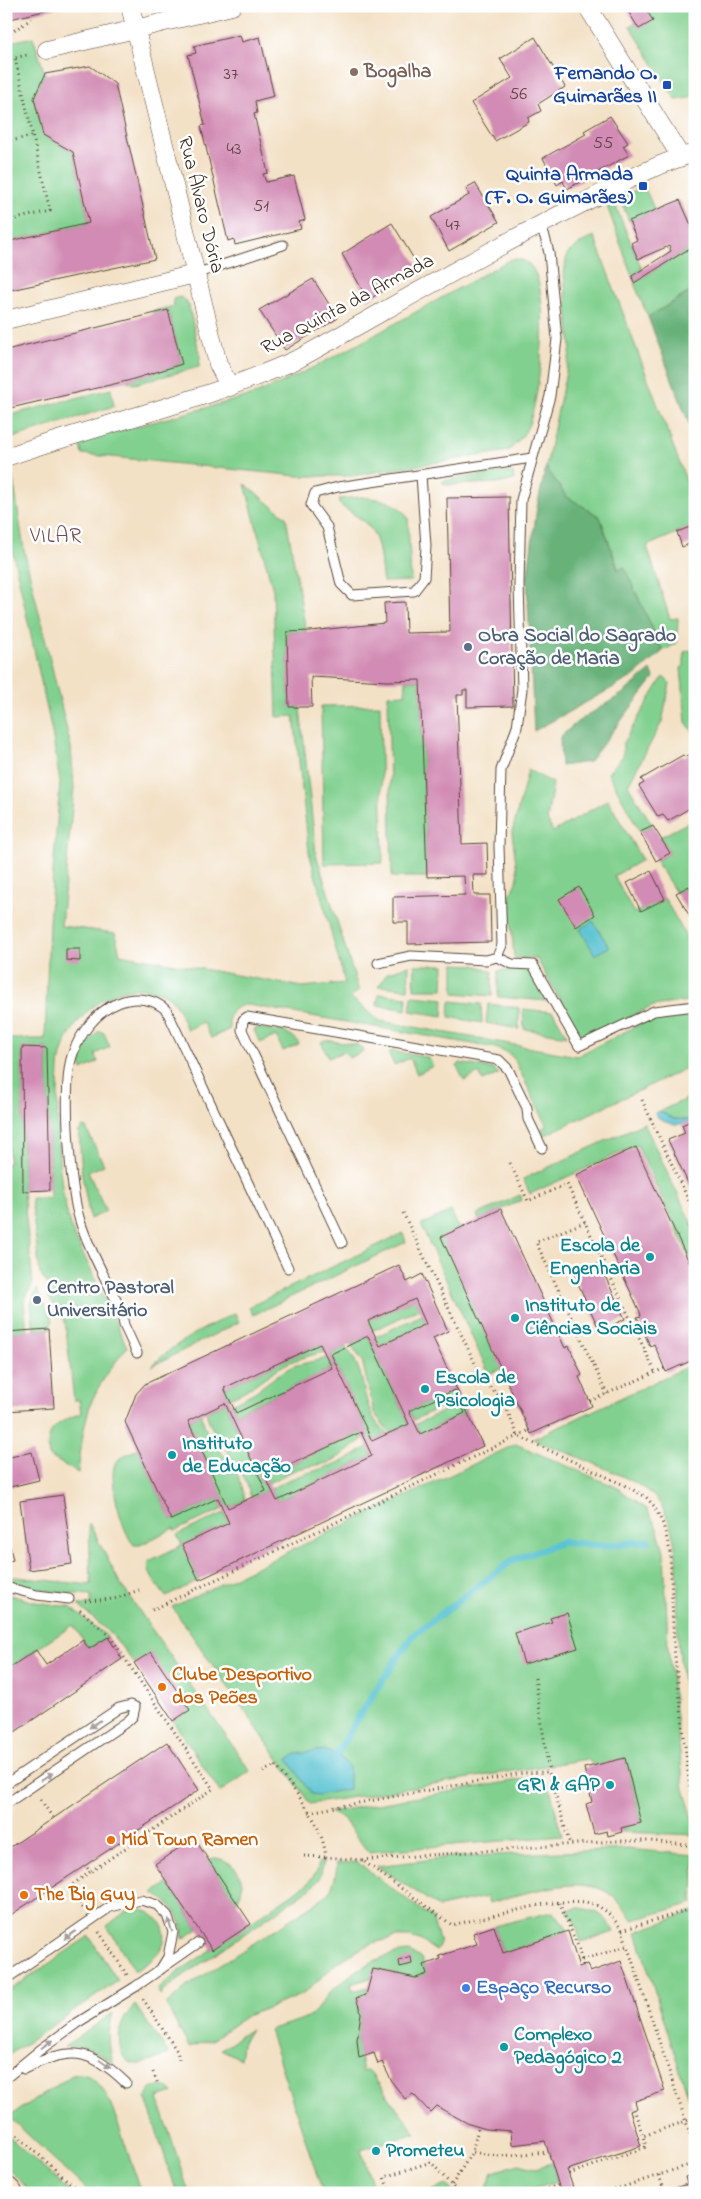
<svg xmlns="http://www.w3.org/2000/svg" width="701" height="2199" font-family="'Indie Flower',sans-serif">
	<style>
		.green { fill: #81d08f; stroke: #5e7d56 }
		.forest { fill: #68b27a; stroke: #526e4c }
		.water { fill: #56c2d1; stroke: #487678 }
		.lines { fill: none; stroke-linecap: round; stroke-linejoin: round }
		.stream { stroke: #56c2d1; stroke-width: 7 }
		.building { fill: #d28bb4; fill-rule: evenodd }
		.service-casing { stroke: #574537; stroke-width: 11 }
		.minor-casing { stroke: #574537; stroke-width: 19 }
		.secondary-casing { stroke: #574537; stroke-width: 28 }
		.path { stroke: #574537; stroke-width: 3; stroke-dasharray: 1 4; stroke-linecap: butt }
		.service { stroke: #fff; stroke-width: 9 }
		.minor { stroke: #fff; stroke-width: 18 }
		.secondary { stroke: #fde4d1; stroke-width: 26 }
		.oneway { fill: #a79f9a }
		.education-dot { fill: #8d6e63; stroke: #fff; stroke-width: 2 }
		.transit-dot { fill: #1a4fb4; stroke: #fff; stroke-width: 2 }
		.service-dot { fill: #5c6f8a; stroke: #fff; stroke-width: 2 }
		.culture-dot { fill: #0f9aa8; stroke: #fff; stroke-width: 2 }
		.food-dot { fill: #e8710a; stroke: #fff; stroke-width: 2 }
		.shop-dot { fill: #3f7fe0; stroke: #fff; stroke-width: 2 }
		.labels { text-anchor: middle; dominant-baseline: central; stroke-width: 5; stroke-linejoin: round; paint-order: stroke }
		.number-label { font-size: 18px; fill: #614244 }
		.education-label { font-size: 20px; font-weight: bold; fill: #785e54; stroke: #fff; text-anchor: start }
		.transit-label { font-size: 20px; font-weight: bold; fill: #164399; stroke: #fff; text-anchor: end }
		.street-label { font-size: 20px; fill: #3b2a1e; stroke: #fff }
		.service-label { font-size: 20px; font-weight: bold; fill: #4e5e75; stroke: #fff; text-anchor: start }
		.culture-label { font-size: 20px; font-weight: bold; fill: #0d838f; stroke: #fff; text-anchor: start }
		.food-label { font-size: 20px; font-weight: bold; fill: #c56008; stroke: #fff; text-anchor: start }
		.shop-label { font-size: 20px; font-weight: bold; fill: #366cbe; stroke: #fff; text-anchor: start }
		.neighbourhood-label { font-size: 21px; letter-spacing: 1px; fill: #704c52; stroke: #fff }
	</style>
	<rect width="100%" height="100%" fill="#fff"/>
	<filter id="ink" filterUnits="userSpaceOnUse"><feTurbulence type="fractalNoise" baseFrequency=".02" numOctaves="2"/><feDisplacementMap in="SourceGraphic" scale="10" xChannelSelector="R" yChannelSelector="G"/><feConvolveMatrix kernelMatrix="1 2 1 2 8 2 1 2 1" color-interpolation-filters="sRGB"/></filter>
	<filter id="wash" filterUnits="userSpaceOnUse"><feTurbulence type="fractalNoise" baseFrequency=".0096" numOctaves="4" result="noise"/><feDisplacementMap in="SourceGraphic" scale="20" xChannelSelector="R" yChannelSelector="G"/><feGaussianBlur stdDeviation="1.12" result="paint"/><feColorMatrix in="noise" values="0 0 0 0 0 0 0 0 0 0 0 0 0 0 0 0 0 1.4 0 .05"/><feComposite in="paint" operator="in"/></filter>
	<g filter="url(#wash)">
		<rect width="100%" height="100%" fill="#f3e1c6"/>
		<path class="green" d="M659,6H695V93L690,98L676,100L630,26Z
			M33,37L45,74L34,98L43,135L73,152L89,223L6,242V43Z
			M644,186L655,211L629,221L620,198Z
			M613,200L642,269L632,276L607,206Z
			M594,236L695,504V525L647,546L670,619L678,618L677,643L663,651L624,567L619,570L600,517L566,496L546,467L571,348L564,274L567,254L581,243Z
			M695,245V289L648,317L634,283Z
			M511,259C518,259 523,259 529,264C553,285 540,396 529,424C524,436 517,443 508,451L351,476H298L82,454L79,442L253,395L292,378L353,347Z
			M180,297L186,301L189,306L200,357L199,367L134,384L127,381L182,364L168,310L153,314V311L174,306L173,299Z
			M111,389L114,406L6,440V416Z
			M11,465L24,550L71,747L74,787L61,926L115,933L120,954L302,987L345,983L309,852L294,716L277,717L273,590L245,484L286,517L306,631L287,632L289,706L300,707L316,854L359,991L350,997L380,1021L577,1056L654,1017L695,1012V1064L545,1135L541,1129L547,1126L514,1059L509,1054L496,1048L248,1005C233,1005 226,1015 230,1029L211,1038L203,1022L187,1030C182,1019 178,1005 169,997C164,993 157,991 151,990C111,981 72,1017 61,1055C58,1067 59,1080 58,1092C57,1137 58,1185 71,1228L127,1347C114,1364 99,1383 91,1403C83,1425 81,1449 78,1473L49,1456C45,1427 57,1423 81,1413L79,1400H74L65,1321L49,1298L47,1283L40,1274L31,1198H50L47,1048H22L23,1191L33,1283L24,1301L27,1331L6,1332V1166L9,1161L6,1039H45L49,923L60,783L52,732L13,553H7L6,551V467Z
			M499,473H513L514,480L501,483L446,485L442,482L445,480Z
			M362,497C380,499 398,501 408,518L411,581L383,582C380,566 381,541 370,528C362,518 349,512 339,504V499Z
			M690,650L695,656V735L686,722L681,668L684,666V652Z
			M663,677L670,683L662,722L628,785L653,826L640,832L608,773L623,756V743Z
			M420,680L427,877H392L388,695L405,694L406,681Z
			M380,705L383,863L324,864L321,706Z
			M528,770L553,783L547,820L553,832L608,800L642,860L614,876L634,913L665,899L695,952V1000L653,1006L582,1040L537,959L514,958L509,897L518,878L512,833Z
			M695,819V894L689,886L676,893L656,861L670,853L660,837Z
			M454,964L475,965L492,971V996L454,993Z
			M409,965L408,989L379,986L387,973Z
			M415,965H444L443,989H414Z
			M524,969L532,973L548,1001L498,997V971Z
			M379,994L407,997L406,1010L377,1005Z
			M412,996L444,999L443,1016L410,1011Z
			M450,1001L481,1004L482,1023L449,1017Z
			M488,1004L519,1008V1029L486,1023Z
			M523,1009L553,1012L567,1036L524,1029Z
			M258,1028C272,1031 292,1029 299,1044L283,1051L276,1036L260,1043L254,1030Z
			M100,1031L104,1033L110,1047L95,1054L98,1062L82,1070C79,1059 90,1036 100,1031Z
			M325,1040L358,1045L364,1051L349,1058L344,1051L329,1058L321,1042Z
			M391,1051L426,1057L429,1059L433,1066L417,1074L410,1058L394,1065L389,1054Z
			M460,1063L493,1069L499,1074L483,1081L479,1073L464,1081L457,1066Z
			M695,1095V1119L692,1120L673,1119L660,1111Z
			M644,1123L695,1231V1269L637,1145L530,1194L523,1179Z
			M83,1127L86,1128L104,1165L88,1172L106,1211L90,1219L82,1175L79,1131Z
			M520,1195L522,1200L479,1220L477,1215Z
			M451,1211L459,1229L502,1368L489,1374L421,1225Z
			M403,1233L406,1242L253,1315L249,1307Z
			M37,1289L53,1320L49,1329L34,1330L31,1303Z
			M415,1299L419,1309L372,1331L368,1321Z
			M235,1313L239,1322L152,1366C176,1341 205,1328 235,1313Z
			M422,1315L426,1324L380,1346L375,1337Z
			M368,1336L409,1424L390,1433L374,1413L362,1360L351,1345Z
			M320,1344L324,1352C309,1356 293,1359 279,1368C260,1379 251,1390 229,1398L224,1388Z
			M345,1347C371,1373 356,1407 387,1434L372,1441L331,1354Z
			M327,1358L332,1368L236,1413L232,1404L255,1392L279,1374L293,1366Z
			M695,1363V1779C690,1736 684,1693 679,1650C674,1603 687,1538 656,1498C641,1479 559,1450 533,1439Z
			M455,1390L459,1398L414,1420L409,1411Z
			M225,1403L266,1491L251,1498C243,1460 215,1446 206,1412Z
			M461,1403L465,1413L420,1434L416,1424Z
			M202,1414C204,1438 220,1449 233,1467C240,1477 243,1488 245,1500L228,1508L188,1421Z
			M361,1432L364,1438L344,1454L328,1463L297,1469L268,1483L265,1476Z
			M516,1444L616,1487L647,1509L657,1528L664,1551L668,1647L684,1789L695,1825V1835L622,1832L621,1828L641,1822L625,1758L595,1766L587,1759L310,1804L172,1607Z
			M368,1446L372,1456L277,1501L271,1489C302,1469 337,1471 368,1446Z
			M138,1449L171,1520L218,1498L223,1509L175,1531L174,1528L140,1545H134C122,1533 108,1478 115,1464C119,1456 130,1453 138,1449Z
			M224,1513L229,1523L183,1545L199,1580L166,1597C159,1587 145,1573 149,1561L182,1545L177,1535Z
			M89,1523L120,1583L250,1771L220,1792L173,1721L189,1710L134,1663L113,1636L78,1605H91V1595C62,1593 33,1591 6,1579V1576L91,1585Z
			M6,1594L35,1602L70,1607L108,1637L89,1649L73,1625L6,1670Z
			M531,1778L548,1785L551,1792L562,1836L368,1852L344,1820L330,1812Z
			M627,1849L695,1855L693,1903L633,1920C624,1909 616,1896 603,1890C573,1876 520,1895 489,1903L487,1897L439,1907L377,1866L451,1857Z
			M215,1858C236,1860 251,1883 236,1902L208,1859Z
			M319,1862H324L319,1880L311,1888L180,1978L160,1995L158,1990L177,1973L307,1884L317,1871Z
			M357,1862L432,1918L440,1943L436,1951L420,1940L410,1937H397L373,1943L356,1951L337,1963L302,1995L246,2016L212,2040L189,2047L166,2005L186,1987L325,1897C334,1886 336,1877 337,1863Z
			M168,1883L198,1929L183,1939C182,1917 174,1903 153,1894Z
			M579,1908C596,1910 607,1916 614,1932L581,1942L576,1925L567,1910Z
			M136,1909C157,1910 173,1932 160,1951C154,1960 144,1965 135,1971L107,1926L125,1912Z
			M694,1911L695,1922V2101L689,2098L684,2083L636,1932Z
			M552,1912L563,1922L568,1931L503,1953L494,1926Z
			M89,1936L118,1981L6,2057V1993Z
			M409,1952L421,1958L427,1974L416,1978L374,1969L370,1978L351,1984L353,1991L368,1987L366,1995L356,1998L361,2013L357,2040L363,2072L368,2070L416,2133L361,2150L375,2193H323L269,2030C282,2025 300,2022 312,2014C319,2008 323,2000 329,1993C352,1972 377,1954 409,1952Z
			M135,2005L169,2054C159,2057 145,2065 135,2064C118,2062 117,2036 122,2024C125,2016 129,2011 135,2005Z
			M113,2013C108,2031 108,2044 113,2063C94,2050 87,2045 64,2047Z
			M251,2029L242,2044L240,2059L221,2049Z
			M80,2074C87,2075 92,2077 97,2082C113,2097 132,2168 141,2193H90L9,2117L72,2075Z
			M158,2086L167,2087L173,2093L158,2098L189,2193H177L146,2099L151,2088Z
			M6,2134L71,2193H32L6,2167Z
			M552,2163L557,2182L521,2193H485L493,2172L519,2164L535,2168Z
			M447,2185L456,2193H424Z"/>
		<path class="forest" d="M695,289V439L648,317Z
			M546,467L566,496L600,517L618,570L624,567L663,651L634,676L534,731L527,580L537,507Z
			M651,670L654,678L589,762L561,766L560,737L577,722L622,694Z"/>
		<path class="water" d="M593,921L609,947L595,955L580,929Z
			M660,1111L673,1119L692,1120C678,1127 669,1125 656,1116L655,1113Z
			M323,1750L337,1754L349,1767V1789L318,1795L311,1794L288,1759L296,1754Z"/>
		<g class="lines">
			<path class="stream" d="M337,1754L361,1713L412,1636L513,1560L562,1542L601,1546L649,1541"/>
		</g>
		<g id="blocks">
			<path class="building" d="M6,6H61V7L6,20Z
				M625,6H655L647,11L653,21L639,29Z
				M240,35L242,42L260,37L274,96L255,101L257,113L254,114L268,173L263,174L266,182L294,176L305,220L299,222L301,229L235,245L234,239L228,241L201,126L205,125L188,55L196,53L194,46Z
				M535,37L565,87L538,104L541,111L528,118L529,122L495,141L471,103L512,78L500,59Z
				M90,66L115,84L155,259L6,291V242L89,223L73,152L43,135L34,98L45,74Z
				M610,116L628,143L623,146L629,155L567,189L563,181L557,185L543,158L586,134L584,131Z
				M475,183L499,222L449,251L431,217L469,195L466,188Z
				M680,200L691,225L695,223V245L634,283L632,276L671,251L669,246L638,259L631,243L637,240L629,221Z
				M392,223L420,269L368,300L342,254Z
				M313,279L338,318L285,350L259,310Z
				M168,310L182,364L127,381L6,409V350Z
				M509,497L513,706L467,707V690H463V695H457L462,844L487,843L488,875H473L474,895H490L491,942L408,944V922H393V897L465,895L464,876L427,877L420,680L387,681L311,677L312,707H289L287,632L310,631L385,623L384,603L405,602L406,633L450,632L447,498Z
				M695,525V560L689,544L682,547L677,532Z
				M695,752V805L668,821L663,815L658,817L639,786L644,783L641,779L683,755L685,757Z
				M653,826L670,853L656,861L640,832Z
				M651,871L665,899L641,911L627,883Z
				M689,886L695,894V925L676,893Z
				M579,887L595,915L576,927L559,899Z
				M66,949H80V961L66,960Z
				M22,1047L47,1048L50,1190L23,1191Z
				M695,1119V1198L668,1140L685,1133L682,1125Z
				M636,1147L695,1275V1359L666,1372L654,1344L650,1346L637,1317L641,1316L640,1312L576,1175Z
				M501,1209L565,1348L569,1346L582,1375L579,1377L592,1406L531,1434L441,1237Z
				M599,1263L625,1319L600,1331L574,1275Z
				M399,1265L407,1282L422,1274L448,1331L433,1338L483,1446L199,1580L182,1545L229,1523L218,1498L171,1520L125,1422L136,1394L145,1384ZM415,1299L426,1324L380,1346L368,1321ZM368,1336L409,1424L372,1441L331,1354ZM320,1344L332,1368L236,1413L224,1388ZM455,1390L465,1413L420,1434L409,1411ZM225,1403L266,1491L228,1508L188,1421ZM361,1432L372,1456L277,1501L265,1476Z
				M49,1329L54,1408L6,1411V1332Z
				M32,1452L39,1480L6,1488V1458Z
				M63,1495L72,1564L29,1570L20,1501Z
				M6,1531L13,1560L6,1562Z
				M567,1613L578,1648L524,1664L515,1633L552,1622L550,1618Z
				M108,1637L122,1659L6,1738V1670L36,1650L46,1665L83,1640L89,1649Z
				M151,1652L190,1710L173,1721L134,1663Z
				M167,1742L199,1790L6,1918V1850Z
				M625,1758L641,1823L621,1828L622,1832L608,1836L607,1831L594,1834L586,1804L592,1802L584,1768Z
				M194,1838L251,1924L212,1950L155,1864Z
				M494,1926L503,1953L568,1931L579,1967L587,1964L590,1972L621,1961L665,2091L635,2101L637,2108L630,2111L641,2146L567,2170L575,2193H561L545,2141L512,2145L511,2131L486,2129L469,2124L436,2106L430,2112L413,2094L405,2099L392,2082L382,2062L378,2064L374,2053L359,2058L357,2040L361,2013L356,1998L366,1995L373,1969L416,1978L427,1974L424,1965L441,1959L439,1956L477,1944L473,1933Z
				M411,1957L412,1964L400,1967L399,1961Z
				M695,2174V2193H676L675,2188L687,2184L685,2177Z"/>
		</g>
	</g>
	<g filter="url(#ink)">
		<use href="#blocks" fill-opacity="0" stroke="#574537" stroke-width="1"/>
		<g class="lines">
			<defs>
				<path id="service" d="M195,274L283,245
					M421,475L426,546L424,578L414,591L352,595L341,584L327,527L311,505L315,493L338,487L532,458
					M497,957L512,964L533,965L579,1046L654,1011L695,1006
					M378,963L411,956L486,960L497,957L502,945L499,846L501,770L517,727L522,689L519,585L521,500L550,396L557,339L549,253L545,237L539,225
					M342,1243L242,1030L243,1020L247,1017L499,1060L508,1069L527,1108L528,1119L542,1148
					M137,1353L124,1325L121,1310C108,1283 89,1250 80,1221C70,1189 62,1087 72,1056C79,1034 97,1011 118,1003C134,996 155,998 167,1011L288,1268
					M6,1587L37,1595L69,1599
					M6,1784L119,1708L131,1705L135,1707L133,1716L128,1721L6,1804
					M6,1979L110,1907L141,1900L157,1905L167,1915L173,1932L168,1957L160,1970
					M24,2069C69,2046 90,2048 126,2083
					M6,2078L40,2050L77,2023L135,1987L198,1943"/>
				<path id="minor" d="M130,6L218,364L230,387
					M587,6L681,157
					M47,50L232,6
					M6,320L195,274
					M6,457C104,423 206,401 300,358C392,307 483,253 577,206C615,187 654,164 695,153"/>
				<path id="secondary" d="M6,2190L9,2193"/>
			</defs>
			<use href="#service" class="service-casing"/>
			<use href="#minor" class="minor-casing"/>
			<use href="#secondary" class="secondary-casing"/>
			<path class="path" d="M6,36L31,19
				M6,60L27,55
				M6,142L32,136
				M6,221L50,211L15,58
				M642,1100L695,1214
				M510,1163L528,1201L567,1184L655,1372
				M403,1213L483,1380L503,1400L518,1436L624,1485L646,1497L654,1506L663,1524L670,1551L674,1648L690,1789L695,1803
				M585,1222L536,1242L607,1394
				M590,1401L665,1368
				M85,1601L114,1599L139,1590
				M80,1610L109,1635L213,1789L90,1872
				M152,1610L530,1430
				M535,1678L549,1772
				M263,1772L275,1765C296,1793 322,1821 326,1857L362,1860L452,1925L544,1904C582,1900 599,1896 622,1930L695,2149
				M41,1800L53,1818
				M309,1812L523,1773L549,1772L570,1845
				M304,1856L326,1857
				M362,1860L616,1841H651L695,1846
				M559,1903L577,1944L582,1960
				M83,1908L69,1887L90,1872L86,1866
				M622,1930L695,1908
				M99,1932L127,1975
				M583,1965L582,1960L627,1946
				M143,1999L177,2051L180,2063
				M153,2072L158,2084
				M634,2109L643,2136L695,2118
				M6,2125L81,2193
				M478,2129L472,2152L499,2156L548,2152
				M569,2174L646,2147L643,2136
				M659,2175L665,2193
				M452,2185L472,2152
				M390,2193L384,2177L431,2162L458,2193
				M533,2193L559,2185
				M605,2193L695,2163"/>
			<use href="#service" class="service"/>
			<use href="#minor" class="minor"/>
			<use href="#secondary" class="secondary"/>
		</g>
		<defs><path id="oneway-solid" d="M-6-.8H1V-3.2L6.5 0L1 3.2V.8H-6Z" transform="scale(1.25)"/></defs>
		<g class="oneway">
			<use href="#oneway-solid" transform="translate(95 1724) rotate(146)"/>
			<use href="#oneway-solid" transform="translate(47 1777) rotate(-34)"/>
			<use href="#oneway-solid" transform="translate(170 1925) rotate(-107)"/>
			<use href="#oneway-solid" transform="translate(70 1935) rotate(145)"/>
			<use href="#oneway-solid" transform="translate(47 2044) rotate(-36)"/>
			<use href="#oneway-solid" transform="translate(105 2064) rotate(35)"/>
		</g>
	</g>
	<circle class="education-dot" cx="354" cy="72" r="5"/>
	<g class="transit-dot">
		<rect x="662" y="80" width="10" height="10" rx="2.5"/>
		<rect x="638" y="181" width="10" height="10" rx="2.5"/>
	</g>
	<g class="service-dot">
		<circle cx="468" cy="647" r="5"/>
		<circle cx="37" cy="1300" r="5"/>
	</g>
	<g class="culture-dot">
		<circle cx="650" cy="1257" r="5"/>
		<circle cx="515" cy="1318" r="5"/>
		<circle cx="425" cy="1389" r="5"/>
		<circle cx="172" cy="1455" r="5"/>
		<circle cx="610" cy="1785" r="5"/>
		<circle cx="504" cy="2047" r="5"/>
		<circle cx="376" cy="2151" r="5"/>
	</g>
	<g class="food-dot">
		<circle cx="162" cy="1687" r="5"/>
		<circle cx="111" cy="1840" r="5"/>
		<circle cx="24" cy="1895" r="5"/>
	</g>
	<circle class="shop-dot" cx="466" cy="1988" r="5"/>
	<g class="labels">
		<g class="number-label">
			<text x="231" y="75">37</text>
			<text x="518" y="95">56</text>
			<text x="603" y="144">55</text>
			<text x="234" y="150">43</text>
			<text x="261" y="207">51</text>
			<text x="453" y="226">47</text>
		</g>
		<g class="education-label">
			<text x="364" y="72">Bogalha</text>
		</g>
		<g class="transit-label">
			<text x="657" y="74">Fernando O.<tspan x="657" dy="23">Guimarães II</tspan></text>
			<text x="633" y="175">Quinta Armada<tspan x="633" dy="23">(F. O. Guimarães)</tspan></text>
		</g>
		<g class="street-label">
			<text transform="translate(200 205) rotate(76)">Rua Álvaro Dória</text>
			<text transform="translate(348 305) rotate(-28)">Rua Quinta da Armada</text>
		</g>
		<g class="service-label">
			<text x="478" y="636">Obra Social do Sagrado<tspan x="478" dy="23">Coração de Maria</tspan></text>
			<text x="47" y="1288">Centro Pastoral<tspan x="47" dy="23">Universitário</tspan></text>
		</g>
		<g class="culture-label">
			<text x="640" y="1246" text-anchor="end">Escola de<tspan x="640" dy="23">Engenharia</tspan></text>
			<text x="525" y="1306">Instituto de<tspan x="525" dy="23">Ciências Sociais</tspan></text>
			<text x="435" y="1378">Escola de<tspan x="435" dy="23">Psicologia</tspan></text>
			<text x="182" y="1444">Instituto<tspan x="182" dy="23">de Educação</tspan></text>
			<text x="600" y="1785" text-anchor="end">GRI &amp; GAP</text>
			<text x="514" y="2035">Complexo<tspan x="514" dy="23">Pedagógico 2</tspan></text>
			<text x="386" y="2151">Prometeu</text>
		</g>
		<g class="food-label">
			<text x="172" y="1675">Clube Desportivo<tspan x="172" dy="23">dos Peões</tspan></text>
			<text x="121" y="1840">Mid Town Ramen</text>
			<text x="34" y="1895">The Big Guy</text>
		</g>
		<g class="shop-label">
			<text x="476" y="1988">Espaço Recurso</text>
		</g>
		<g class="neighbourhood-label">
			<text x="56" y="537">VILAR</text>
		</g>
	</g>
	<rect width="701" height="2199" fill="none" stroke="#fff" stroke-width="25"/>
</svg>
